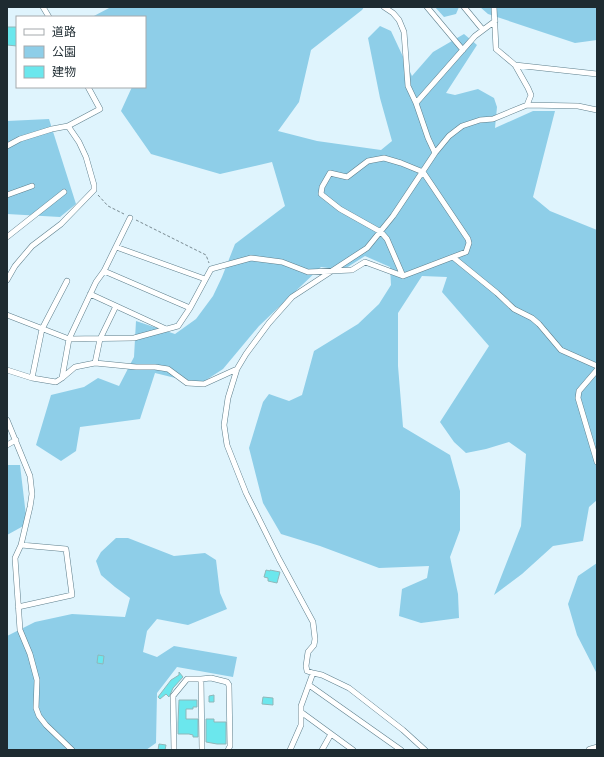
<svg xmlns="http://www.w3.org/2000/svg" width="604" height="757" font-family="'Fira Sans','Noto Sans JP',sans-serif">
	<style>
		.green { fill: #8ecee8 }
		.building { fill: #6be7ed; stroke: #90b7b9 }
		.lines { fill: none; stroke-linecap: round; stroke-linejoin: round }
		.minor-casing { stroke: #5e7f8c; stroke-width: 6 }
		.secondary-casing { stroke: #5e7f8c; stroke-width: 8 }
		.path { stroke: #798a91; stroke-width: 1; stroke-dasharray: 3 2; stroke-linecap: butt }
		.minor { stroke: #fff; stroke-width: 5 }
		.secondary { stroke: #fff; stroke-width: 7 }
	</style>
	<rect width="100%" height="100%" fill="#dff4fd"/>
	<path class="green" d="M111,7H364L362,10L311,50L299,102L278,131L317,141L381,150L392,141L380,98L368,38L380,26L391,31L412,76L433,52L464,34L477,45L446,93L455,95L478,89L494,98L497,107L495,128L533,111H555L533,197L550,211L597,230V500L589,507L583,541L553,546L522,574L494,595L521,526L526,454L509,442L486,449L466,453L454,442L440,422L489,346L442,292L447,277L422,276L398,313V366L403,427L450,455L460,491V530L450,557L458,594L459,618L421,623L399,616L402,589L427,578L429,566L379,568L320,546L281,534L263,503L249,448L263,402L269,394L289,401L302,395L314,351L358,324L379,304L391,285L390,267L365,256L343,270L321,267L259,326L223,369L200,384L155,373L140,419L80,427L76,451L61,461L36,445L51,395L84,387L98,378L119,386L134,357L136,321L175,334L196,319L213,296L222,277L235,244L285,206L272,162L220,174L151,154L121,111L132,87H145V17H92Z
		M435,7H459L456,14L444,17Z
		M480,7H597V40L575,43L488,14Z
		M49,119L76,204L60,217L7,214V121Z
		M7,465H20L27,524L7,535Z
		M116,538H128L174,556L205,553L216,560L220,593L227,609L188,625L157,619L147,631L143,652L157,657L174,646L237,657L233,677L177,667L157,693L156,743L146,750H7V636L35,622L72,614L125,617L130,598L115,587L101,575L96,561L101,552Z
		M597,563V672H596L577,635L568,604L578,576Z"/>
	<path class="building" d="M7,27H17V46L7,45Z
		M266,570L270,571V570L280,572L277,583L268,581V578L264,577Z
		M98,655L104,656L103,664L97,663Z
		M179,672L183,677L173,688L169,697L166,694L160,699L158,697L171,680L179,675Z
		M214,695V702H209V696Z
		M263,697L273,698V705L262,704Z
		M179,700H197V707H193V709H186V719H198V737H193V735L189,734H178V723Z
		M206,719H214V722H226V744H217L206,742Z
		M159,744L166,745L165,750H158Z"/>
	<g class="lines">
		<defs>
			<path id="minor" d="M43,7L49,17
				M384,7L393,13L399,20L404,32L408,86L416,103L428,138L435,153
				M427,7L463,50
				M464,7L483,30
				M494,7L496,49L515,65L528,88L531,95L527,105
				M515,65L597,74
				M416,103L475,36L495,21
				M7,146L20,139L52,129L68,126L100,109L88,87
				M384,158L401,163L423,172L468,239L469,243L466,252L403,276L387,239L381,232L340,209L321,194L322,187L330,173L347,177L368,161Z
				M7,195L32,186
				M7,237L64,192
				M116,247L205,279
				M454,258L497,293L514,309L532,318L539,324L561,350L597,366
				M104,271L190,308
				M7,280L15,266L32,246L61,224L94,190V185L86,157L79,142L68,126
				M90,294L166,329
				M7,315L69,339L134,338L178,326L190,308L211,269L251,258L282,262L308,272L352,270L365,262L403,276
				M95,363L100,339L116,306
				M7,370L32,378L56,382L62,378L75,367L95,363L136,367H155L168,369L187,383L204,384L237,369
				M597,370L579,391L578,398L597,462
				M32,378L42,329L67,281
				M62,378L69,339L96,282L104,271L130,218
				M7,420L30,476L32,494L30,507L21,545L15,558L20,630L30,654L37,680L36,708L39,716L46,725L72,750
				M7,445L16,440
				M18,607L72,595L66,549L21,545
				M313,673L301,706V712L353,750
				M309,685L401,750
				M174,750L173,696L187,679H201
				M202,750L201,679L211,678L227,682L229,685L230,746L228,750
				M290,750L301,725V712
				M322,750L331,734
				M425,750L403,730L349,688L322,675L313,673L307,671L306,666L308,652L314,645L315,639L313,622L279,559L246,493L227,445L224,425L228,398L237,369L246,354L269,323L292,297L367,248L393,216L435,153L449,136L462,126L480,120L493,119L527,105L578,106L597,110"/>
			<path id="secondary" d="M590,750L597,748"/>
		</defs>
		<use href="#minor" class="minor-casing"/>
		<use href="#secondary" class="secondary-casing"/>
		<path class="path" d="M98,195L108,206L124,214
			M136,220L206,255L209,263"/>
		<use href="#minor" class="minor"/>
		<use href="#secondary" class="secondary"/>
	</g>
	<rect width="604" height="757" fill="none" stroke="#1e2b31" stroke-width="16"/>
	<rect x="16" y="16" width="130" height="72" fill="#ffffff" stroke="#a5aaad"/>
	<rect x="24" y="29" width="20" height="6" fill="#ffffff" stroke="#a5aaad"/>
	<text x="52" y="36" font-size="12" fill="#1e2b31">道路</text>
	<rect x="24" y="46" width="20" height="12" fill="#8ecee8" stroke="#a5aaad"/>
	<text x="52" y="56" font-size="12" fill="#1e2b31">公園</text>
	<rect x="24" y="66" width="20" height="12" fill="#6be7ed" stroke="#a5aaad"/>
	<text x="52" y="76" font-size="12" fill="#1e2b31">建物</text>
</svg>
